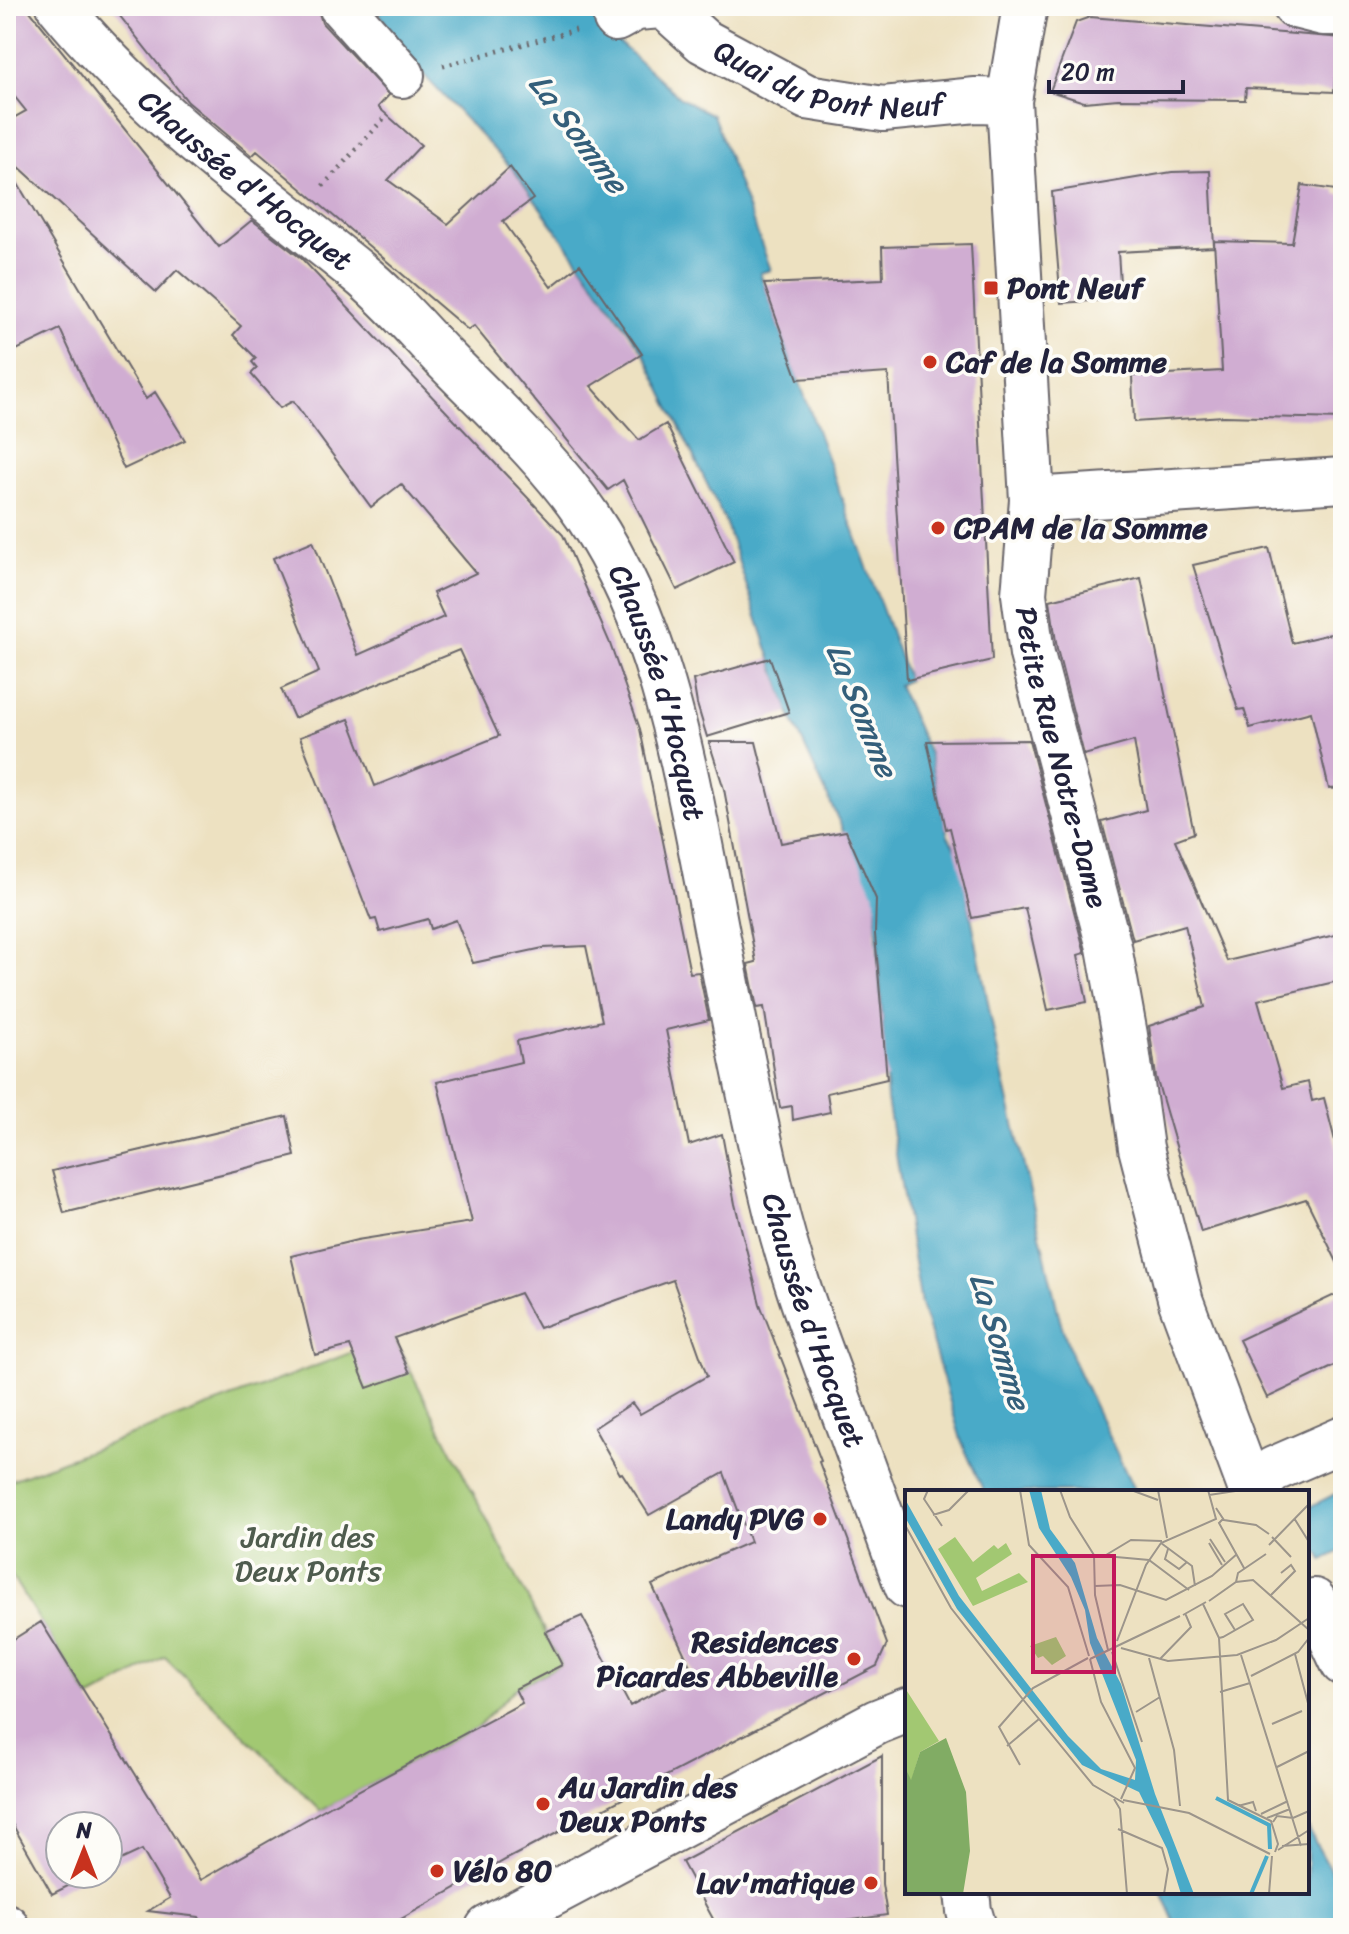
<svg xmlns="http://www.w3.org/2000/svg" width="1349" height="1934" font-family="Sriracha,sans-serif">
	<style>
		.green { fill: #a2c872; stroke: #627556; stroke-width: 2 }
		.water { fill: #49aac8; stroke: #366682; stroke-width: 2 }
		.building { fill: #d0add2 }
		.lines { fill: none; stroke-linecap: round; stroke-linejoin: round }
		.minor-casing { stroke: #69656a; stroke-width: 48 }
		.path { stroke: #69656a; stroke-width: 5; stroke-dasharray: 2 6; stroke-linecap: butt }
		.minor { stroke: #fff; stroke-width: 44 }
		.poi-dot { fill: #c8321e; stroke: #fdfcf7; stroke-width: 3 }
		.labels { text-anchor: middle; dominant-baseline: central; stroke-width: 7; stroke-linejoin: round; paint-order: stroke }
		.street-label { font-size: 30px; fill: #22223b; stroke: #fdfcf7 }
		.poi-label { font-size: 30px; font-weight: bold; fill: #22223b; stroke: #fdfcf7; text-anchor: start }
		.park-label { font-size: 30px; fill: #4f5c4e; stroke: #fdfcf7 }
		.water-label { font-size: 32px; font-style: italic; fill: #345f7a; stroke: #fdfcf7 }
		.inset-river { fill: none; stroke: #49aac8; stroke-width: 4 }
		.inset-road { fill: none; stroke: #9c958b; stroke-width: 2 }
		.view { fill: #c2185b; fill-opacity: 0.15; stroke: #c2185b; stroke-width: 4 }
		.inset-edge { fill: none; stroke: #22223b; stroke-width: 4 }
	</style>
	<rect width="100%" height="100%" fill="#fdfcf7"/>
	<filter id="ink" filterUnits="userSpaceOnUse"><feTurbulence type="fractalNoise" baseFrequency=".0125" numOctaves="2"/><feDisplacementMap in="SourceGraphic" scale="16" xChannelSelector="R" yChannelSelector="G"/><feConvolveMatrix kernelMatrix="1 2 1 2 8 2 1 2 1" color-interpolation-filters="sRGB"/></filter>
	<filter id="wash" filterUnits="userSpaceOnUse"><feTurbulence type="fractalNoise" baseFrequency=".006" numOctaves="4" result="noise"/><feDisplacementMap in="SourceGraphic" scale="32" xChannelSelector="R" yChannelSelector="G"/><feGaussianBlur stdDeviation="1.8" result="paint"/><feColorMatrix in="noise" values="0 0 0 0 0 0 0 0 0 0 0 0 0 0 0 0 0 1.4 0 .05"/><feComposite in="paint" operator="in"/></filter>
	<g filter="url(#wash)">
		<rect width="100%" height="100%" fill="#ede1c1"/>
		<path class="green" d="M393,1337L562,1665L515,1689L476,1728L321,1811L165,1657L89,1699L6,1567V1482Z"/>
		<path class="water" d="M375,6H587L615,39L680,98L713,115L771,270L760,273L908,680L898,685L930,756L948,836L959,854L1000,1064L1060,1320L1073,1360L1135,1492H984L962,1443L921,1304L887,1100L875,900L788,710L725,521L642,350L514,171L405,55Z
			M1343,1490V1550L1323,1560L1319,1553L1307,1551V1508Z
			M1307,1827L1343,1893V1928H1177L1161,1892H1307Z"/>
		<g id="blocks">
			<path class="building" d="M6,6H26L219,247L252,220L302,259L563,535L609,641L640,729L690,973L699,972L709,1020L666,1030L689,1145L722,1134L735,1204L760,1304L821,1461L819,1462L887,1644L877,1666L507,1859L385,1928H204L199,1917L148,1911L170,1898L142,1850L108,1866V1826H60V1874H92L52,1894L6,1813V1644L41,1622L201,1880L335,1803L522,1703L515,1689L562,1665L545,1632L582,1616L630,1706L693,1672L652,1585L750,1542L724,1473L649,1515L622,1473L620,1474L594,1428L632,1403L640,1414L707,1376L673,1280L539,1328L520,1293L394,1338L410,1373L367,1388L350,1346L315,1355L291,1256L357,1240L472,1222L437,1082L521,1062L517,1041L602,1021L586,946L543,948L473,963L456,920L431,929L428,919L380,932L376,919L371,920L300,737L349,719L375,786L499,736L459,650L294,718L281,689L319,672L273,558L313,541L358,655L444,617L433,593L476,573L401,484L371,507L293,401L280,408L251,374L257,368L252,362L256,358L233,335L241,326L177,270L156,292L6,155V122L26,111L6,86Z
				M112,6H317L322,23L389,95L378,107L421,145L388,180L448,224L510,167L533,199L503,221L551,287L580,264L642,354L591,386L639,440L666,424L734,562L677,590L623,480L608,490L474,326L468,330L257,151L252,156L188,102Z
				M1090,17L1343,38V77H1335L1334,92L1246,88L1245,100L1118,99L1084,102L1050,91L1076,22Z
				M6,164L146,399L155,392L185,440L124,469L60,329L6,355Z
				M1210,171L1214,247L1118,252L1120,283L1105,300L1061,303L1052,192L1172,172Z
				M1302,185L1336,190V194L1343,195V419L1224,416L1134,422L1132,376L1222,371L1214,241L1292,243Z
				M971,244L992,660L907,680L888,373L798,379L764,284L883,279L882,247Z
				M1269,548L1292,643L1343,631V788L1329,789L1311,712L1250,728L1244,709L1238,710L1193,565Z
				M1141,578L1194,833L1175,840L1227,961L1343,933V980L1258,1000L1283,1088L1308,1082L1312,1101L1324,1098L1343,1172V1274L1306,1199L1201,1232L1156,1077L1149,1026L1205,1007L1185,925L1133,940L1102,822L1146,810L1134,741L1084,755L1057,649L1050,600Z
				M770,658L789,712L707,737L697,704L693,680Z
				M1029,740L1085,953L1078,955L1087,1002L1048,1010L1025,908L972,918L950,828L946,829L927,741Z
				M709,742H756L781,843L846,831L876,899L875,934L887,1079L827,1093L830,1112L793,1120L792,1106L780,1108L764,1007L757,1008L748,964L756,962L724,789Z
				M287,1116L295,1156L64,1213L52,1171Z
				M1343,1291V1362L1267,1398L1239,1340Z
				M882,1756V1884L887,1915L798,1928H718L682,1862Z"/>
		</g>
	</g>
	<g filter="url(#ink)">
		<use href="#blocks" fill-opacity="0" stroke="#69656a" stroke-width="2"/>
		<g class="lines">
			<defs>
				<g id="minor">
					<path id="s1" d="M59,6C144,111 254,188 358,272C389,297 416,329 444,358C493,408 548,458 588,517C662,627 685,769 710,896C729,997 749,1098 773,1198C788,1262 810,1323 833,1384C858,1451 882,1518 907,1586"/>
					<path d="M341,6L402,75"/>
					<path id="s2" d="M664,6L703,41L807,97L883,109L976,100L1009,101"/>
					<path id="s3" d="M1025,6L1009,101L1032,500L1024,594L1032,654L1109,947L1125,1035L1141,1148L1181,1302L1251,1490"/>
					<path d="M1295,6L1323,13H1343"/>
					<path d="M616,19L636,8L662,6"/>
					<path d="M1032,500L1343,480"/>
					<path d="M1250,1492L1274,1469L1343,1439"/>
					<path d="M1314,1601L1343,1663"/>
					<path d="M967,1892L969,1911L974,1928"/>
					<path d="M6,1926L7,1928"/>
					<path d="M488,1928L877,1722L907,1710"/>
				</g>
			</defs>
			<use href="#minor" class="minor-casing"/>
			<path class="path" d="M443,66L576,30
				M323,186L386,116"/>
			<use href="#minor" class="minor"/>
		</g>
	</g>
	<g class="poi-dot">
		<rect x="983" y="280" width="16" height="16" rx="4"/>
		<circle cx="930" cy="362" r="8"/>
		<circle cx="938" cy="528" r="8"/>
		<circle cx="820" cy="1519" r="8"/>
		<circle cx="854" cy="1659" r="8"/>
		<circle cx="543" cy="1804" r="8"/>
		<circle cx="437" cy="1871" r="8"/>
		<circle cx="871" cy="1883" r="8"/>
	</g>
	<g class="labels">
		<g class="street-label">
			<text stroke="none"><textPath href="#s2" startOffset="188">Quai du Pont Neuf</textPath></text>
			<text stroke="none"><textPath href="#s1" startOffset="256">Chaussée d'Hocquet</textPath></text>
			<text stroke="none"><textPath href="#s1" startOffset="928">Chaussée d'Hocquet</textPath></text>
			<text stroke="none"><textPath href="#s3" startOffset="758">Petite Rue Notre-Dame</textPath></text>
			<text stroke="none"><textPath href="#s1" startOffset="1576">Chaussée d'Hocquet</textPath></text>
		</g>
		<g class="poi-label">
			<text x="1007" y="288">Pont Neuf</text>
			<text x="946" y="362">Caf de la Somme</text>
			<text x="954" y="528">CPAM de la Somme</text>
			<text x="804" y="1519" text-anchor="end">Landy PVG</text>
			<text x="838" y="1642" text-anchor="end">Residences<tspan x="838" dy="34">Picardes Abbeville</tspan></text>
			<text x="559" y="1787">Au Jardin des<tspan x="559" dy="34">Deux Ponts</tspan></text>
			<text x="453" y="1871">Vélo 80</text>
			<text x="855" y="1883" text-anchor="end">Lav'matique</text>
		</g>
		<g class="park-label">
			<text x="308" y="1537">Jardin des<tspan x="308" dy="34">Deux Ponts</tspan></text>
		</g>
		<g class="water-label">
			<text transform="translate(578 133) rotate(53)">La Somme</text>
			<text transform="translate(862 710) rotate(68)">La Somme</text>
			<text transform="translate(1000 1341) rotate(73)">La Somme</text>
		</g>
	</g>
	<g transform="translate(905 1490)">
		<rect width="404" height="404" fill="#ede1c1"/>
		<path d="M50,47L68,72L89,55L93,59L101,53L107,64L71,88L77,101L114,83L123,92L68,116L33,59ZM151,147L161,166L147,175L138,166L133,168L125,156ZM0,198L34,251L15,262L6,292L0,277Z" fill="#a2c872"/>
		<path d="M41,248L61,302L65,361L58,404H0V277L6,290L15,262Z" fill="#81ac64"/>
		<path d="M124,0H136L145,39L170,73L192,148L216,194L250,304L289,404H276L262,359L234,302L177,275L52,119L0,27V9L54,106L163,246L196,279L230,290L231,270L185,153L180,120L166,87L134,38Z" fill="#49aac8"/>
		<path class="inset-river" d="M311,308L364,335L365,359M346,404L362,366"/>
		<path class="inset-road" d="M23,0L19,9L37,36M115,0L124,55L163,97L184,166M155,0L165,27L189,65M226,0L253,10M253,0L262,48M304,5L337,0M311,18L319,30L351,35L364,44M28,25L44,20L64,0M389,28L404,52M318,29L314,33L339,78M0,35L46,118L116,207L188,295L219,313M367,47L386,67M305,49L320,72M256,53L287,76L290,96M304,53L317,75M364,55L404,14M263,59L260,69L274,79L282,72M189,65L244,70L284,100M189,65L190,105L203,160M201,65L226,50L257,51M331,92L333,83L361,64M190,96L215,95L261,110L307,86L332,64M365,106L390,81L386,75L376,83M304,111L331,92L348,90L404,140M298,114L314,148L323,310L366,331L373,354L370,362M278,125L301,112M314,148L318,147L348,130L338,114L320,124L330,140M212,151L241,75L256,53L311,29L303,0M216,158L263,171L332,165L371,150L404,128M207,162L237,252M390,164L404,217M336,165L396,356M244,168L269,260L275,316M185,169L196,212L230,278L216,309M185,169L275,126M255,169L286,137L280,123M346,186L393,162L404,148M315,202L345,193M231,222L255,207M367,234L397,221M102,256L134,229M115,275L94,237L128,198L183,168M372,277L404,261M209,309L215,319L222,404M218,310L284,323L365,364M333,316L348,312L351,321M356,324L383,311M362,328L385,319M368,332L372,326L388,328L404,321M213,339L257,358L263,379L259,404M377,356L404,354M373,360L404,340M364,404L367,366"/>
		<path class="view" d="M128,66H209V182H128Z"/>
		<rect width="404" height="404" class="inset-edge"/>
	</g>
	<rect width="1349" height="1934" fill="none" stroke="#fdfcf7" stroke-width="32"/>
	<g transform="translate(84 1850)"><circle r="38" fill="#fdfcf7" stroke="#a5a5ac" stroke-width="2"/>
	<path d="M0-6L14 30L0 20L-14 30Z" fill="#c8321e"/>
	<text y="-12" font-size="22" font-weight="bold" text-anchor="middle" fill="#22223b">N</text>
	</g>
	<path d="M1049 80v12h134v-12" fill="none" stroke="#22223b" stroke-width="4"/>
	<text x="1061" y="80" font-size="24" fill="#22223b" stroke="#fdfcf7" stroke-width="6" paint-order="stroke">20 m</text>
</svg>
